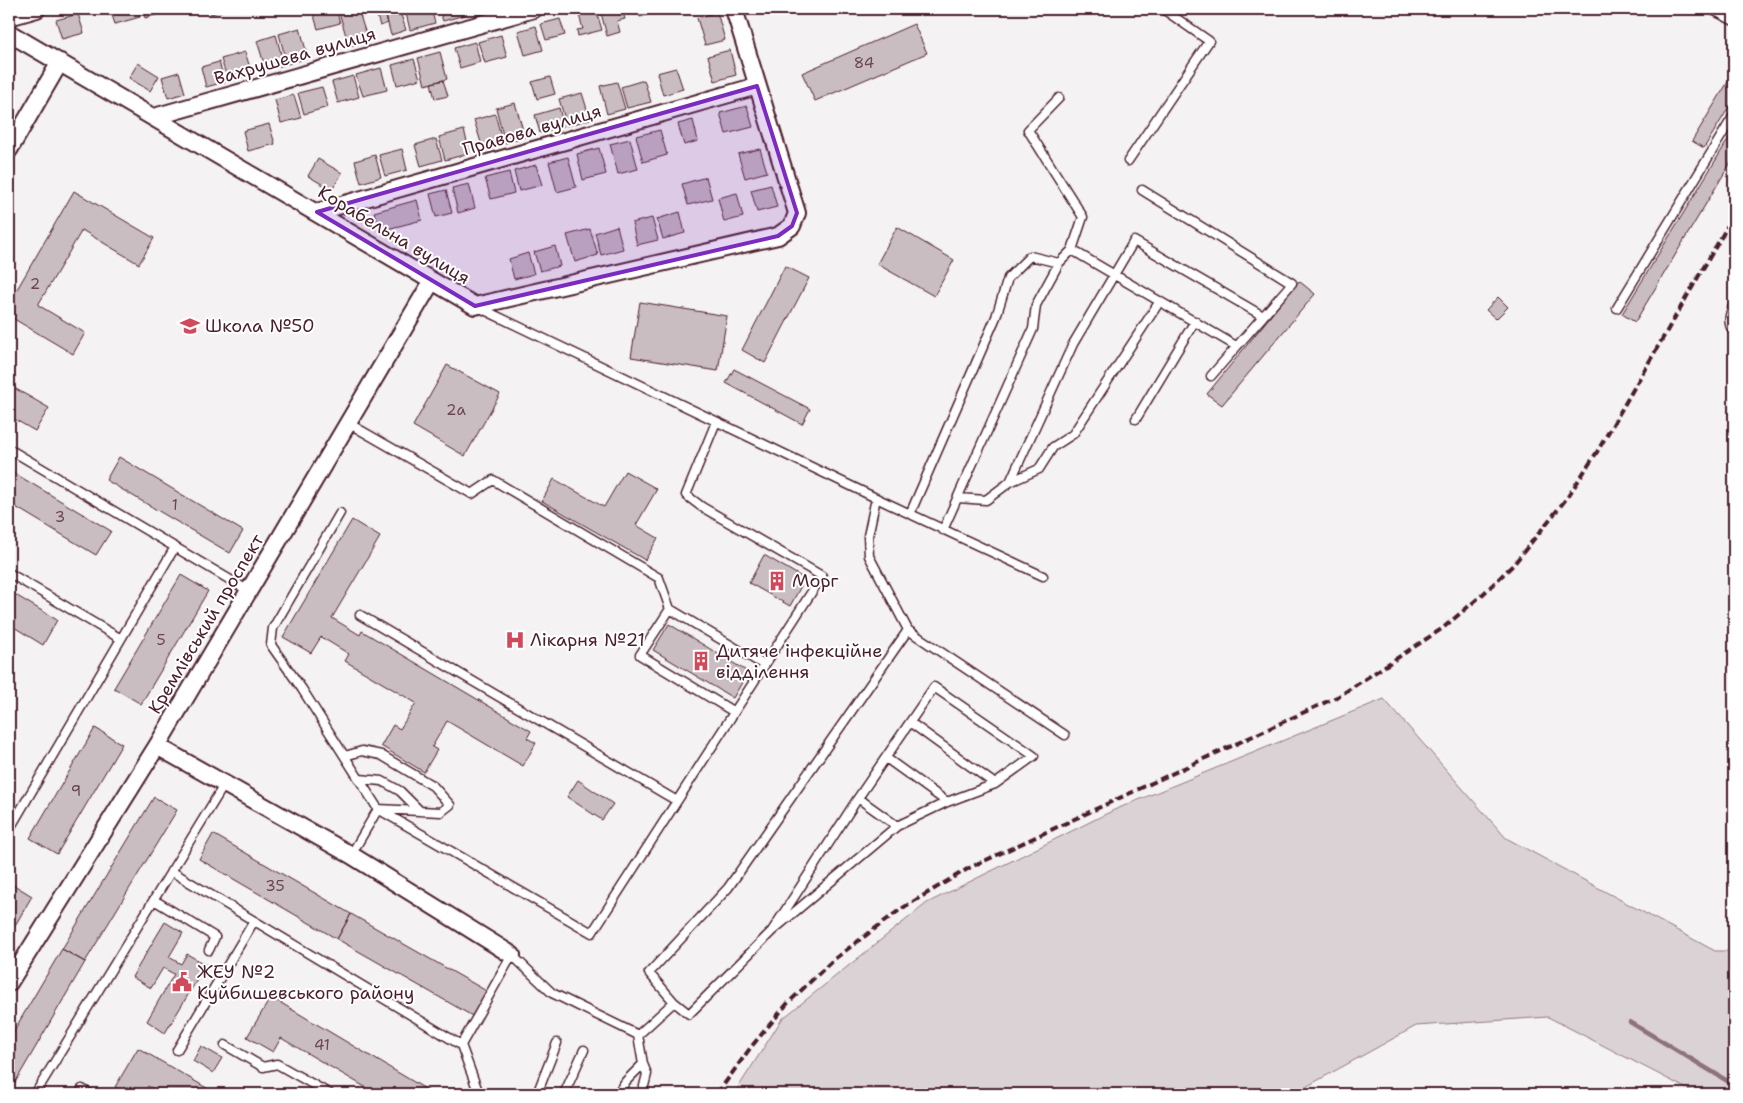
<svg xmlns="http://www.w3.org/2000/svg" width="1743" height="1103" font-family="'Shantell Sans',sans-serif">
	<style>
		.green { fill: #dbd2d5; stroke: #927880 }
		.lines { fill: none; stroke-linecap: round; stroke-linejoin: round }
		.stream { stroke: #8d727a; stroke-width: 4.5 }
		.building { fill: #cabdc1; stroke: #4a1f2b }
		.service-casing { stroke: #4a1f2b; stroke-width: 11 }
		.minor-casing { stroke: #4a1f2b; stroke-width: 20 }
		.service { stroke: #fff; stroke-width: 8 }
		.minor { stroke: #fff; stroke-width: 16 }
		.rail { stroke: #4a1f2b; stroke-width: 4; stroke-dasharray: 8 4; stroke-linecap: butt }
		.marked { fill: #7b2cbf; fill-opacity: 0.2; stroke: #7b2cbf; stroke-width: 4; stroke-linejoin: round }
		.labels { text-anchor: middle; dominant-baseline: central; stroke-width: 4; stroke-linejoin: round; paint-order: stroke }
		.number-label { font-size: 15px; fill: #6a4650 }
		.street-label { font-size: 18px; fill: #4a1f2b; stroke: #fff }
		.poi-label { font-size: 18px; fill: #4a1f2b; stroke: #fff; text-anchor: start }
	</style>
	<rect width="100%" height="100%" fill="#f4f2f2"/>
	<filter id="ink" filterUnits="userSpaceOnUse"><feTurbulence type="fractalNoise" baseFrequency=".02" numOctaves="2"/><feDisplacementMap in="SourceGraphic" scale="10" xChannelSelector="R" yChannelSelector="G"/><feConvolveMatrix kernelMatrix="1 2 1 2 8 2 1 2 1" color-interpolation-filters="sRGB"/></filter>
	<g filter="url(#ink)">
		<path class="green" d="M1384,699L1506,838L1715,951H1734V1094H1697L1548,1017L1416,1026L1293,1094H734L782,1019L927,903L1114,810Z"/>
		<g class="lines">
			<path class="stream" d="M1630,1022L1734,1085"/>
		</g>
		<path class="building" d="M110,9H138L140,17L115,24Z
			M143,9H168L169,11L145,18Z
			M209,9H228L211,14Z
			M312,9H336L340,23L318,29Z
			M350,9H358L368,41L349,46L339,12Z
			M375,9H384L388,23L380,26Z
			M384,9H399L406,30L391,35Z
			M405,9H431L435,23L410,30Z
			M439,9H463L465,15L443,21Z
			M600,9H622L625,19L617,21L620,32L607,36Z
			M638,9H660L661,11L640,17Z
			M596,10L602,30L578,36L577,30L583,29L579,15Z
			M717,12L725,40L705,45L697,18Z
			M78,14L84,33L62,39L56,20Z
			M560,19L565,35L546,40L541,24Z
			M914,24L927,53L815,101L802,73Z
			M536,26L543,50L525,55L518,31Z
			M300,28L308,58L287,64L279,34Z
			M276,35L284,65L266,70L257,41Z
			M501,35L507,57L485,63L478,42Z
			M475,42L480,62L460,68L454,48Z
			M730,50L736,75L715,81L708,56Z
			M245,52L252,74L228,81L221,59Z
			M440,52L447,79L425,85L418,58Z
			M414,59L420,79L397,85L392,65Z
			M219,62L225,82L206,87L201,67Z
			M138,63L159,76L150,91L129,78Z
			M381,68L387,90L363,96L356,75Z
			M676,68L683,89L663,95L657,73Z
			M179,72L185,93L168,98L162,77Z
			M1734,72V99L1704,148L1692,141Z
			M353,76L359,97L338,103L332,82Z
			M550,77L555,94L537,99L532,82Z
			M443,80L448,96L435,99L431,83Z
			M644,80L651,102L627,108L621,87Z
			M617,82L625,109L607,114L600,86Z
			M322,87L328,107L304,114L298,93Z
			M582,93L590,119L567,126L559,99Z
			M294,95L301,118L281,123L275,100Z
			M515,103L525,137L505,143L496,108Z
			M747,106L753,127L726,134L720,113Z
			M559,108L564,126L540,133L535,115Z
			M495,114L503,143L483,149L474,120Z
			M693,120L698,141L684,145L678,124Z
			M269,124L275,144L248,151L243,131Z
			M464,130L470,153L445,160L439,137Z
			M660,130L667,155L643,162L636,136Z
			M1734,130V157L1635,322L1622,314Z
			M436,139L442,160L421,166L415,145Z
			M630,139L638,169L618,174L610,144Z
			M599,148L606,174L583,180L577,154Z
			M402,149L407,170L385,176L379,155Z
			M760,149L767,172L745,178L738,154Z
			M375,155L381,177L361,183L355,161Z
			M568,157L576,187L557,192L549,162Z
			M318,159L342,173L332,190L308,176Z
			M536,165L542,185L519,191L514,171Z
			M509,172L514,193L491,199L485,178Z
			M706,177L712,199L688,205L682,184Z
			M469,184L475,208L458,213L452,188Z
			M771,185L777,207L757,212L751,190Z
			M446,190L452,213L436,217L430,194Z
			M74,191L154,238L139,264L82,230L38,305L85,333L73,354L9,316V303Z
			M737,193L743,217L724,222L718,198Z
			M417,200L422,220L380,231L374,212Z
			M680,212L685,233L663,239L657,219Z
			M652,218L658,240L637,245L632,223Z
			M617,226L623,249L601,255L595,233Z
			M897,227L954,260L934,296L877,264Z
			M590,229L598,255L575,262L567,235Z
			M555,246L560,266L540,271L534,252Z
			M528,253L534,274L514,279L509,259Z
			M785,266L809,278L765,363L742,350Z
			M1299,281L1315,294L1222,405L1207,394Z
			M1498,297L1508,307L1496,319L1486,310Z
			M640,302L727,316L718,371L631,357Z
			M447,365L500,394L465,456L413,426Z
			M734,369L810,409L802,424L726,383Z
			M9,385L49,408L35,431L9,416Z
			M119,457L243,531L230,553L106,480Z
			M9,470L111,531L96,555L9,503Z
			M625,471L657,489L636,525L658,538L645,560L542,501L554,479L604,507Z
			M352,520L380,537L332,618L360,635L362,631L531,731L527,738L536,743L523,766L447,721L432,747L437,750L424,772L381,746L393,725L400,729L416,703L345,661L349,654L321,637L311,653L283,637Z
			M764,555L805,579L790,606L749,583Z
			M181,575L208,591L141,704L114,688Z
			M9,591L57,620L43,645L9,624Z
			M669,624L748,672L733,698L653,650Z
			M95,728L122,744L57,854L30,838Z
			M578,780L613,804L602,820L567,797Z
			M154,797L177,810L85,962L62,949Z
			M213,834L351,914L337,939L199,859Z
			M9,882L32,896L9,936Z
			M351,914L490,993L476,1018L337,939Z
			M165,922L183,933L169,957L181,964L187,954L206,965L165,1033L147,1021L174,974L163,968L151,988L132,977Z
			M62,949L85,962L9,1093V1039Z
			M271,997L434,1094H377L281,1038L273,1052L247,1037Z
			M201,1046L222,1058L213,1073L193,1061Z
			M138,1048L217,1094H162L148,1086L143,1094H128L115,1087Z"/>
		<g class="lines">
			<defs>
				<path id="service" d="M1711,9L1734,21
					M1128,161L1209,41L1163,9
					M1142,190L1292,283L1211,376
					M1072,250L1236,346
					M1734,304C1729,315 1727,323 1734,333
					M478,307L876,498L1043,576
					M1617,308L1734,115
					M1136,419L1195,321
					M348,423L472,494L493,480L659,578L670,609L640,655L734,712
					M9,449L249,591
					M1010,482L1039,469L1053,447L1073,434L1160,301
					M876,498L868,536L869,556L908,630
					M958,498L986,500L1010,482L1073,344L1134,241L1263,316
					M340,513L273,628L271,645L302,689L378,809L441,812L450,805L433,786L381,755L362,751L345,756
					M910,514L996,317L1008,278L1030,256L1059,263
					M943,530L1033,329L1036,305L1059,263L1072,250L1083,217L1028,130L1059,98
					M9,573L121,639L175,547
					M670,609L764,665
					M360,615L677,801
					M911,723L995,784
					M886,758L947,802
					M359,779L382,781L400,791L420,811
					M858,798L897,826
					M9,830L121,639
					M351,855L378,809L592,933L822,576L702,507L686,495L716,422
					M171,871L461,1045L512,955L552,993L638,1035L643,1064L647,1074L642,1094
					M154,900L215,937L209,950
					M674,1002L689,1014L772,931L858,798L934,687L1034,756L995,784L947,802L897,826L772,931
					M638,1035L674,1002L649,973L728,888L908,630L1065,735
					M225,1045L263,1067L277,1064L330,1094
					M461,1045L479,1094
					M177,1050L254,921
					M82,1089L90,1094
					M35,1094L224,785
					M537,1094L557,1043
					M564,1094L584,1050
					M617,1094L626,1081L643,1064"/>
				<path id="minor" d="M9,17L37,9
					M9,33L475,306L778,236L792,226L797,213L734,9
					M154,117L534,9
					M9,150L60,62
					M317,212L757,86
					M157,746L351,855L512,955
					M9,983L157,746L432,281"/>
			</defs>
			<use href="#service" class="service-casing"/>
			<use href="#minor" class="minor-casing"/>
			<use href="#service" class="service"/>
			<use href="#minor" class="minor"/>
			<path class="rail" d="M717,1094L751,1047L787,1004L833,960L901,909L969,868L1339,696L1443,628L1482,595L1513,565L1567,498L1597,452L1734,215"/>
		</g>
	</g>
	<path class="marked" d="M757,86L797,213L792,226L778,236L475,306L317,212Z"/>
	<defs>
		<symbol id="school-bare" viewBox="-9 -9 18 18"><path d="M0-5L7-2L0 1L-7-2ZM-4 1L0 2.5L4 1V4Q0 6-4 4Z" fill="#d1495b" stroke="#fff" stroke-width="2.5" paint-order="stroke"/></symbol>
		<symbol id="building-bare" viewBox="-9 -9 18 18"><path d="M-4-6H4V6H1V3H-1V6H-4ZM-2.5-4.3h1.7v1.8h-1.7ZM.8-4.3h1.7v1.8H.8ZM-2.5-1h1.7V.8h-1.7ZM.8-1h1.7V.8H.8Z" fill="#d1495b" stroke="#fff" stroke-width="2.5" paint-order="stroke"/></symbol>
		<symbol id="hospital-bare" viewBox="-9 -9 18 18"><path d="M-5-5h3v3.5h4V-5h3V5h-3V1.5h-4V5h-3Z" fill="#d1495b" stroke="#fff" stroke-width="2.5" paint-order="stroke"/></symbol>
		<symbol id="civic-bare" viewBox="-9 -9 18 18"><path d="M-.6-6.5H3V-4.5H.6V-3L4-1V1h2V6H-6V1h2V-1L-.6-3ZM-1.2 2.5V6h2.4V2.5Z" fill="#d1495b" stroke="#fff" stroke-width="2.5" paint-order="stroke"/></symbol>
	</defs>
	<g fill-rule="evenodd">
		<use href="#school-bare" x="176" y="312" width="28" height="28"/>
		<use href="#building-bare" x="763" y="567" width="28" height="28"/>
		<use href="#hospital-bare" x="501" y="626" width="28" height="28"/>
		<use href="#building-bare" x="687" y="647" width="28" height="28"/>
		<use href="#civic-bare" x="168" y="968" width="28" height="28"/>
	</g>
	<g class="labels">
		<g class="number-label">
			<text x="864" y="63">84</text>
			<text x="35" y="284">2</text>
			<text x="456" y="410">2а</text>
			<text x="175" y="505">1</text>
			<text x="60" y="517">3</text>
			<text x="161" y="640">5</text>
			<text x="76" y="791">9</text>
			<text x="275" y="886">35</text>
			<text x="322" y="1045">41</text>
		</g>
		<g class="street-label">
			<text transform="translate(295 56) rotate(-16)">Вахрушева вулиця</text>
			<text transform="translate(532 130) rotate(-16)">Правова вулиця</text>
			<text transform="translate(394 235) rotate(31)">Корабельна вулиця</text>
			<text transform="translate(206 624) rotate(-59)">Кремлівський проспект</text>
		</g>
		<g class="poi-label">
			<text x="205" y="326">Школа №50</text>
			<text x="792" y="581">Морг</text>
			<text x="530" y="640">Лікарня №21</text>
			<text x="716" y="651">Дитяче інфекційне<tspan x="716" dy="21">відділення</tspan></text>
			<text x="197" y="972">ЖЕУ №2<tspan x="197" dy="21">Куйбишевського району</tspan></text>
		</g>
	</g>
	<rect width="1743" height="1103" fill="none" stroke="#fff" stroke-width="30"/>
	<rect x="15" y="15" width="1713" height="1073" fill="none" stroke="#4a1f2b" stroke-width="2" filter="url(#ink)"/>
</svg>
